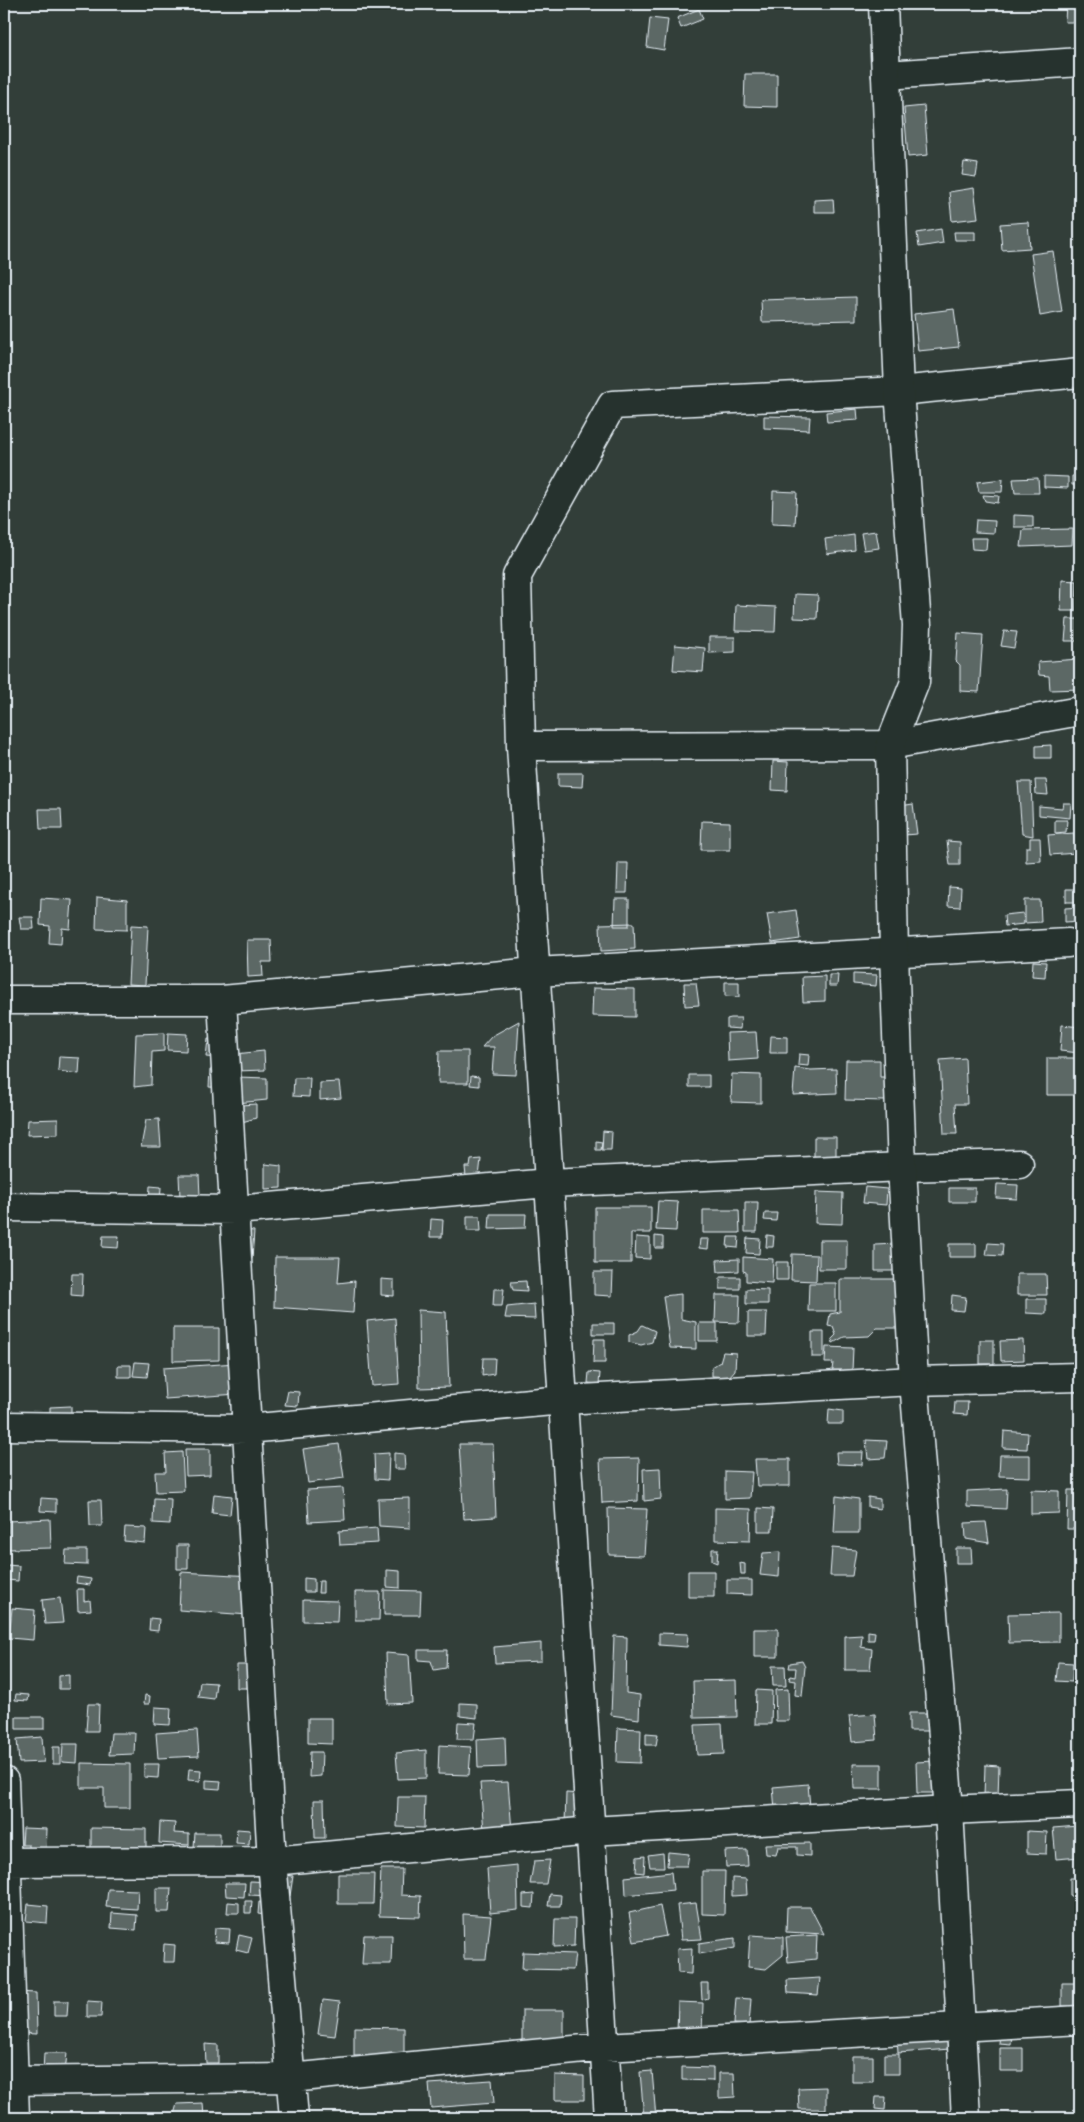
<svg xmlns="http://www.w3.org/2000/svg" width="1084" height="2122" font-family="Mynerve,sans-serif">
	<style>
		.building { fill: #5c6865; stroke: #e8f1f8 }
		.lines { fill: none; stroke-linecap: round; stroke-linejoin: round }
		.minor-casing { stroke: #e8f1f8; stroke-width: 31 }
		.tertiary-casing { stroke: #e8f1f8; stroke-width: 31 }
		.minor { stroke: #26332d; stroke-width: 28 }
		.tertiary { stroke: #26332d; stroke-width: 28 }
	</style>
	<rect width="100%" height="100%" fill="#323e39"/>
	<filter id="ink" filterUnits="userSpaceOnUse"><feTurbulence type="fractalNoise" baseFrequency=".02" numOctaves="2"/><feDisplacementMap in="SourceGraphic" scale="10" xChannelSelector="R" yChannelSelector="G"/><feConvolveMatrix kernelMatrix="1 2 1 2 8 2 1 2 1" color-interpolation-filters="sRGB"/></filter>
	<g filter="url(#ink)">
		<path class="building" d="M1066,4H1080V22H1065Z
			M699,9L703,19L681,28L677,18Z
			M650,18L668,20L664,50L647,47Z
			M745,74H777V107L744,106Z
			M924,106L928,155L908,157L904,108Z
			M964,162L978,164L976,177L962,175Z
			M974,188L978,218L952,221L949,192Z
			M833,199L834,212H814V200Z
			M1028,222L1030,248L1002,250L1000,224Z
			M941,229L943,243L919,247L917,233Z
			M954,232H975V240H955Z
			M1053,251L1062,312L1040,316L1031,254Z
			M856,297V320L762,322L761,300Z
			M954,309L959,347L918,351L914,314Z
			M857,409L858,420L827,422L826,412Z
			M764,416L810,417L809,430L764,428Z
			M1044,476L1068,477V488L1044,487Z
			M1072,476H1080V485H1072Z
			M1038,478L1039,493H1015L1013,479Z
			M1003,479L1002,492H979L977,482Z
			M773,491L797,492L795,525L772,524Z
			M983,495L999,496L998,503L985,501Z
			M1014,515L1033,516V527H1014Z
			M976,520L995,521L994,533L975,532Z
			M1073,529L1072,545L1021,547L1023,530Z
			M876,531L879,548L864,550L861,533Z
			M854,535L855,550L827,554L825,539Z
			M971,538H987L986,550L972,549Z
			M1062,580L1077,581L1076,611H1061Z
			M795,594L818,595L817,619L794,618Z
			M736,605L776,607L775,632L735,631Z
			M1067,619H1079L1078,641H1065Z
			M1004,631L1017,632L1014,648L1001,646Z
			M958,633L983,635L979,692L960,691V665L956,661Z
			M709,637H735V652L709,653Z
			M675,645L705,648L703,672L673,670Z
			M1079,659L1080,689L1050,690L1049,676L1039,675L1038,662Z
			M1051,745V758H1036V746Z
			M773,761L788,762L787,791L772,790Z
			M558,773H583L582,787L558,786Z
			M1035,780H1046L1048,795L1036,794Z
			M1018,782H1031L1033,836L1022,834Z
			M1063,803H1071L1070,818L1039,815V806L1062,808Z
			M913,804L917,834L904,835L900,806Z
			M39,809H61L62,829H40Z
			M1055,820H1067L1066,832L1055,833Z
			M702,821L730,822V850H701Z
			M1074,833L1076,853L1050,855L1048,835Z
			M1030,838H1040L1041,861L1026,862V847H1030Z
			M947,841L960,842V865H950Z
			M618,863H628L627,893H617Z
			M949,887L961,888L960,907L948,906Z
			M1066,889H1080V902H1066Z
			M97,897L127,900V930L96,929Z
			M41,898L72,900L70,929L62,928L61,944L49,943L50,926L40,925Z
			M615,899H629V926H614Z
			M1025,900H1040L1041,922L1025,923Z
			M1080,907V921L1065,922V908Z
			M796,910L800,939L772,943L767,914Z
			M1023,913L1024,924L1005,926L1004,915Z
			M19,917H33L34,929H21Z
			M634,923L635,949L601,951L600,924Z
			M131,925L148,926L145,985L128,984Z
			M247,940H271L272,962H262L263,976L248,977Z
			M1033,961L1046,962L1045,977L1032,976Z
			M853,974L877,975L876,986L853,984Z
			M829,975H838L837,986H829Z
			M825,976V1001L803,1002L802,977Z
			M725,982H739V997L725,996Z
			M684,983H696L699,1005L685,1006Z
			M593,988L635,989V1017L592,1016Z
			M731,1018H741L740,1029L727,1028V1019Z
			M519,1021L516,1075L492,1074L494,1047H482L492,1036Z
			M1062,1025L1080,1027V1053L1060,1051Z
			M756,1032L758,1059L728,1061L727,1033Z
			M164,1033V1051L152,1052L151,1085L134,1087L136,1034Z
			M168,1033L187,1034L186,1051L167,1050Z
			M771,1036L787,1037V1053H770Z
			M208,1039L219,1040V1058L206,1057Z
			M264,1051L265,1070L236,1071L235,1054Z
			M439,1051H468V1083H438Z
			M799,1054L809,1055L808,1066L798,1065Z
			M59,1057L80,1058L79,1074L58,1071Z
			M965,1058L967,1104H955L957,1134H944L940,1060Z
			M1047,1058H1080V1095H1047Z
			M846,1060H880V1077H886L885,1101L845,1100Z
			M795,1068L811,1070L836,1069L837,1093L793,1095Z
			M222,1069L223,1088L209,1087L210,1070Z
			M732,1074L761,1075V1103L731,1102Z
			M689,1075H709V1087H689Z
			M471,1076L479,1077V1086L470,1085Z
			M237,1077L267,1078V1100L237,1103Z
			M294,1078H310L309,1097L293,1096Z
			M339,1082L341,1098L320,1100V1083Z
			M256,1104V1118L242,1122L240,1105Z
			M58,1119V1134L27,1135L28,1120Z
			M159,1119L161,1147H141L146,1120Z
			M603,1131L612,1132L611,1150H602Z
			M814,1137H836V1158H814Z
			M596,1141L602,1142L601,1150H596Z
			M481,1159L479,1177H466L465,1167H470L471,1160Z
			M265,1164L281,1166V1188L265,1189Z
			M179,1175H199L200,1196L180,1197Z
			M997,1184L1018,1185L1017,1199L996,1198Z
			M150,1186L161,1187L160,1202L149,1201Z
			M865,1187L887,1189L886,1205L863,1203Z
			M949,1188H975V1202H949Z
			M816,1192L843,1193L842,1224L815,1223Z
			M658,1201L678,1202L676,1231L656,1230Z
			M745,1202H758L757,1232H745Z
			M595,1207H651V1233H631V1263H595Z
			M703,1210H739L740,1233H703Z
			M765,1213H777L776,1221L764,1220Z
			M490,1214H526L525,1228L489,1229Z
			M467,1216H480L481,1231H467Z
			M431,1219L443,1220L442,1237H430Z
			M243,1230L254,1231L252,1259L243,1257Z
			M767,1235L774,1236L773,1247H766Z
			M103,1236H119L118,1248L102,1247Z
			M655,1236L663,1237V1248H655Z
			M636,1237L650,1238V1259L635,1258Z
			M728,1237H739L738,1248L727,1247Z
			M747,1238L760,1239L759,1254L746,1253Z
			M700,1239H709L708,1249L699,1248Z
			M819,1240H847V1269H819Z
			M988,1243L1003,1244L1002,1256L986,1255Z
			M895,1244L896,1271H875V1245Z
			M949,1244H976V1257H949Z
			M792,1254L817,1255L816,1281L791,1280Z
			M275,1257H340L338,1283L355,1281L353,1313L274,1307Z
			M743,1257L773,1259L772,1283L746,1281V1272L743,1271Z
			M739,1259V1271L718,1272L717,1260Z
			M776,1262H788V1280H776Z
			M594,1272H613L612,1296L594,1295Z
			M72,1274H83L82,1296L71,1295Z
			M1017,1274H1046L1047,1295H1017Z
			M720,1277H740V1289H720Z
			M381,1279L394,1280V1296L381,1295Z
			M840,1279H898V1328H877L869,1336L844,1337L833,1343L832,1339L836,1335L833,1327L828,1326L830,1314L840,1312Z
			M526,1281L527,1291L513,1290L511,1282Z
			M809,1283H836V1311H808Z
			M494,1289H504L502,1306H493Z
			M746,1289L768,1290V1304H746Z
			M681,1294V1319L696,1322V1349L670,1348L663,1296Z
			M716,1295H740L739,1323L715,1322Z
			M952,1295L966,1297L964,1311L951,1310Z
			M1026,1299H1046V1314L1026,1313Z
			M534,1304L535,1319L505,1318L507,1307Z
			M418,1310L446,1312L449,1387L419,1388Z
			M748,1312H767L766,1336H748Z
			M395,1318L399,1384L372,1386L367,1321Z
			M593,1323H614V1334H593Z
			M699,1323H717V1341H699Z
			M642,1325L655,1331L652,1342L641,1345L629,1342V1335L638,1331Z
			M173,1328H219V1360L173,1361Z
			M812,1332H824V1357H812Z
			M594,1339H605V1363H593Z
			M980,1340H994V1364H980Z
			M1023,1340L1024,1360L1001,1361L1000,1341Z
			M826,1347L853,1348L852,1371L832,1370L833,1363H825Z
			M723,1352L736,1353L735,1370L729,1377L712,1376V1367L720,1362Z
			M483,1358H495L494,1374L482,1376Z
			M135,1362L149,1363L147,1377L133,1376Z
			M236,1363L238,1394L165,1399L163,1368Z
			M118,1365H131V1377H118Z
			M589,1372L600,1373L599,1384L588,1383Z
			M288,1391L299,1392L298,1406L285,1405Z
			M955,1402H968L967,1415L954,1414Z
			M71,1406V1420H50V1407Z
			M829,1409L843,1411V1424H828Z
			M1004,1431L1028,1433L1027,1449L1003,1448Z
			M866,1440L887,1441L885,1458L868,1459Z
			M339,1444L344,1478L308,1483L303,1449Z
			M459,1444H493L496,1517L464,1519Z
			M185,1449H210V1475L186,1476Z
			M182,1452L184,1491L156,1492L155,1472H166L165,1453Z
			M836,1452H863L862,1465L837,1464Z
			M389,1453L388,1480L375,1479L374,1454Z
			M394,1453L404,1454L405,1469H394Z
			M1000,1455H1030V1477L999,1476Z
			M639,1458L638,1501L602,1503L600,1459Z
			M755,1459H790V1486H757Z
			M660,1468L661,1499L644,1501L643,1469Z
			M725,1471L752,1472L750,1498L725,1499Z
			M343,1488L345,1520L309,1522L307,1490Z
			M1007,1489L1006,1509L967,1507V1491Z
			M1031,1490L1059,1491V1513L1031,1514Z
			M1068,1490H1080V1529H1067Z
			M214,1494L232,1496L230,1515L212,1513Z
			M836,1496L859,1499V1533H834Z
			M868,1497L880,1499V1509L868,1507Z
			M41,1498L56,1499V1512L40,1511Z
			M154,1498L171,1499L170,1524L153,1523Z
			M410,1498V1528L379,1526L378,1499Z
			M89,1500H101L102,1526H90Z
			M608,1508L647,1509L644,1556L609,1555Z
			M715,1508L751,1509L750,1541L715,1540Z
			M758,1508L773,1509L772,1531H758Z
			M50,1519L51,1548L8,1549L7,1521Z
			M986,1522L989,1543L966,1539L965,1523Z
			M125,1527L146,1528L145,1543L124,1541Z
			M377,1528L378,1543L340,1545L339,1531Z
			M177,1545H188V1569H177Z
			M832,1548L856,1550L852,1576H830Z
			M956,1548H971L972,1563H956Z
			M712,1549H718L717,1563L712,1561Z
			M66,1550H87V1565L65,1564Z
			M780,1552L779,1577L760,1575L763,1553Z
			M740,1563L745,1564V1574H741Z
			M7,1565L19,1566L18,1581L6,1580Z
			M387,1570L400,1571V1588L387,1587Z
			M688,1571H714V1597H688Z
			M181,1572L252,1576L249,1615L179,1610Z
			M77,1577L91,1579L90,1585L76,1583Z
			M304,1578L314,1579V1592H304Z
			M727,1580H752V1595L727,1594Z
			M319,1581H323V1593H318Z
			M77,1589H84V1601L90,1600L91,1610L78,1611Z
			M384,1590L421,1591L420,1615H384Z
			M355,1592H380L379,1620H355Z
			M60,1598L63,1623L45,1624L42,1600Z
			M303,1600L338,1601L337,1622L303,1621Z
			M12,1608L35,1610L33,1640L9,1638Z
			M1059,1613V1642L1009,1643L1008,1614Z
			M150,1618L159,1619L158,1631L149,1630Z
			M754,1629H778V1657H754Z
			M868,1631L875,1632L874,1640H868Z
			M659,1633L688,1634L687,1647L659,1645Z
			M862,1635L861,1647L872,1649L870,1670H845V1636Z
			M614,1636L627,1637L626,1693L640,1695L639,1719L611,1715Z
			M541,1643V1661L495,1663L494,1647Z
			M418,1650H447L446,1668L434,1670L431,1661L418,1660Z
			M386,1653L409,1655L412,1703L388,1704Z
			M802,1661L805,1667L802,1696L795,1695L796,1681L789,1680L790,1676L795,1677L796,1668H789L790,1663Z
			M1058,1662L1073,1663L1072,1682L1056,1681Z
			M237,1665H254L255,1688H237Z
			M772,1666H785L786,1686H773Z
			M69,1675V1689H59V1676Z
			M736,1680L737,1717L694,1718L693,1681Z
			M200,1682L216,1683L214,1699L198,1697Z
			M788,1689L789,1721H776L775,1690Z
			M756,1690L772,1691L771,1724H755Z
			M16,1694L29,1695L28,1701L15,1700Z
			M145,1695L150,1696L149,1704H144Z
			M460,1703L477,1704V1718L460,1716Z
			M88,1704H99L98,1731H86Z
			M155,1707L171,1708L170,1725L154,1724Z
			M909,1713H929L928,1731H909Z
			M875,1714L877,1740L852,1742L849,1716Z
			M16,1717H44V1729H16Z
			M308,1718H332V1744L308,1743Z
			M458,1722L476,1723L474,1739H457Z
			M722,1724L724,1754L697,1755L695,1725Z
			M618,1728L641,1729L640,1763L617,1762Z
			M197,1730L199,1756L158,1758L156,1733Z
			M111,1733H135L134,1754L109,1755Z
			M646,1733L658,1734L656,1745H646Z
			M42,1737L44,1762L19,1763L17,1739Z
			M505,1737L506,1767L478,1768L477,1739Z
			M63,1744H78L77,1763L62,1762Z
			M439,1745L471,1747L469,1775L438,1774Z
			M53,1747H60V1764H53Z
			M426,1750V1778L398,1779L396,1753Z
			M310,1752H322L321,1776L309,1777Z
			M934,1761V1793H917L916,1762Z
			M81,1763L130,1764V1808H104V1788H81Z
			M144,1764H159L158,1778L144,1777Z
			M853,1764H882V1789H854Z
			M985,1765L999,1766L998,1797H984Z
			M189,1769L201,1770L200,1781L188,1780Z
			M206,1780L221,1781L220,1789L206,1788Z
			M508,1782L512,1831H484L480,1783Z
			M808,1784L810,1807L775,1810L773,1787Z
			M566,1793L581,1794L580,1825L565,1824Z
			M398,1797H425L424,1828L397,1827Z
			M314,1800H324L325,1838H315Z
			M160,1822L175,1823L174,1833L189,1834V1845L159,1843Z
			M1078,1826L1080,1857L1056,1859L1053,1828Z
			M23,1828L47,1829L46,1853L29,1852V1845H22Z
			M91,1828L146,1829V1852L91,1851Z
			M237,1829L250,1830L249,1844L236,1843Z
			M1027,1831L1047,1832L1046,1854L1027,1853Z
			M195,1833H220V1847H194Z
			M810,1843V1856L797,1855V1847H778L776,1855L766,1854L765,1844Z
			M747,1850L748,1866L726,1867L725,1851Z
			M668,1852L689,1854L687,1866H667Z
			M663,1853L664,1867H650L648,1855Z
			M645,1856L644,1873L636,1872L637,1857Z
			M550,1860L546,1884H530L534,1861Z
			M517,1865L518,1910L490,1913L487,1868Z
			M381,1869H402L401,1895L421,1896L420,1917L379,1916Z
			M702,1871H725L724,1915L702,1914Z
			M671,1872L673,1890L626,1895L625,1877Z
			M338,1874H374L373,1904H338Z
			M284,1875L293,1876L290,1896L281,1895Z
			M732,1878L746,1879L747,1895L732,1896Z
			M1070,1878H1080V1896H1070Z
			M250,1881L271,1882L270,1896L249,1895Z
			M225,1883H245L244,1897L226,1896Z
			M156,1888H171L169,1912H156Z
			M108,1889L138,1890L137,1909L106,1907Z
			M534,1894L533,1908L523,1907V1895Z
			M550,1894L561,1895L560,1906H548Z
			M245,1901H252L251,1913H245Z
			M228,1902L239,1903V1913H227Z
			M259,1902L267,1903L265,1915L258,1914Z
			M696,1903L702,1939L681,1940L677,1905Z
			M28,1904L48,1906L47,1923L26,1921Z
			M660,1906L666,1936L634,1942L629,1913Z
			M787,1907H810L824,1934L786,1932Z
			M112,1913L137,1915L136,1930L111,1928Z
			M463,1914L491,1916L486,1959H464Z
			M555,1919H575L574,1946L554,1947Z
			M215,1928L230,1929L229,1943L214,1942Z
			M239,1935L252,1938L248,1953L236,1950Z
			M364,1935H392L391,1964H362Z
			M750,1935L783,1937V1955L766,1969L748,1967Z
			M817,1935L816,1959L788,1962L786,1937Z
			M735,1938V1948L699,1954V1943Z
			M164,1944L175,1945L174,1962H163Z
			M692,1948L691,1974L678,1973L677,1949Z
			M523,1952L575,1954L573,1970L522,1969Z
			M820,1978L818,1995L788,1993L787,1980Z
			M701,1983H708V1998L702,2000Z
			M1062,1983H1080V2007L1062,2006Z
			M16,1992L36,1993L37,2034L14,2033Z
			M736,1998L751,1999L749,2025L734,2024Z
			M323,2000L340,2002L335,2036L318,2034Z
			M54,2001H68L67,2016H54Z
			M87,2001L102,2002L101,2017H87Z
			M678,2002L703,2003L702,2033L677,2032Z
			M522,2010H564V2043H522Z
			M354,2027L404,2028V2056H354Z
			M1000,2031L1012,2032L1011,2045L999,2044Z
			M949,2034L950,2049L898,2053L897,2037Z
			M205,2044L218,2045V2063H206Z
			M1000,2048H1023V2071H1000Z
			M44,2053H67L65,2073L43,2072Z
			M884,2054H899V2074H884Z
			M852,2056H873V2082H852Z
			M682,2067L713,2068V2081L682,2080Z
			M652,2071L656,2118H644L640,2072Z
			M719,2073H734L735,2097L719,2098Z
			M555,2075L584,2076V2100H555Z
			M492,2080L494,2103L431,2108L429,2084Z
			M826,2087V2109H799L798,2088Z
			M876,2097H886L885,2110L875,2109Z
			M203,2103L204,2118H173L177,2104Z
			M720,2112L735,2113L734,2118H719Z
			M1023,2114V2118H1009L1008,2115Z"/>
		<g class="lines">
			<defs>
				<path id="minor" d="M886,75L1080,62
					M521,746L890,745L1080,711
					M4,1000H222L535,972L1068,943
					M222,1000L272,1861L294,2118
					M4,1207L235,1210L549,1183L902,1167L1019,1164
					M4,1426L247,1429L563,1400L914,1381L1080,1377
					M4,1781L15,2118
					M4,1862L272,1861L591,1831L949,1810L1080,1804
					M4,2081L291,2078L605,2047L1080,2020
					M609,2118L521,746L517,576L612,405L899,391L1080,373"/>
				<path id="tertiary" d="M883,4L899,391L917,625L915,682L890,745L894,953L902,1167L914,1381L949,1810L966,2118"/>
			</defs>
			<use href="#minor" class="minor-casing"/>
			<use href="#tertiary" class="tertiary-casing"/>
			<use href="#minor" class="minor"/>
			<use href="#tertiary" class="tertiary"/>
		</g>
	</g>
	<rect width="1084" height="2122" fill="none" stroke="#26332d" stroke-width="20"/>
	<rect x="10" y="10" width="1064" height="2102" fill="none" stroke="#e8f1f8" stroke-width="2" filter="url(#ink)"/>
</svg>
